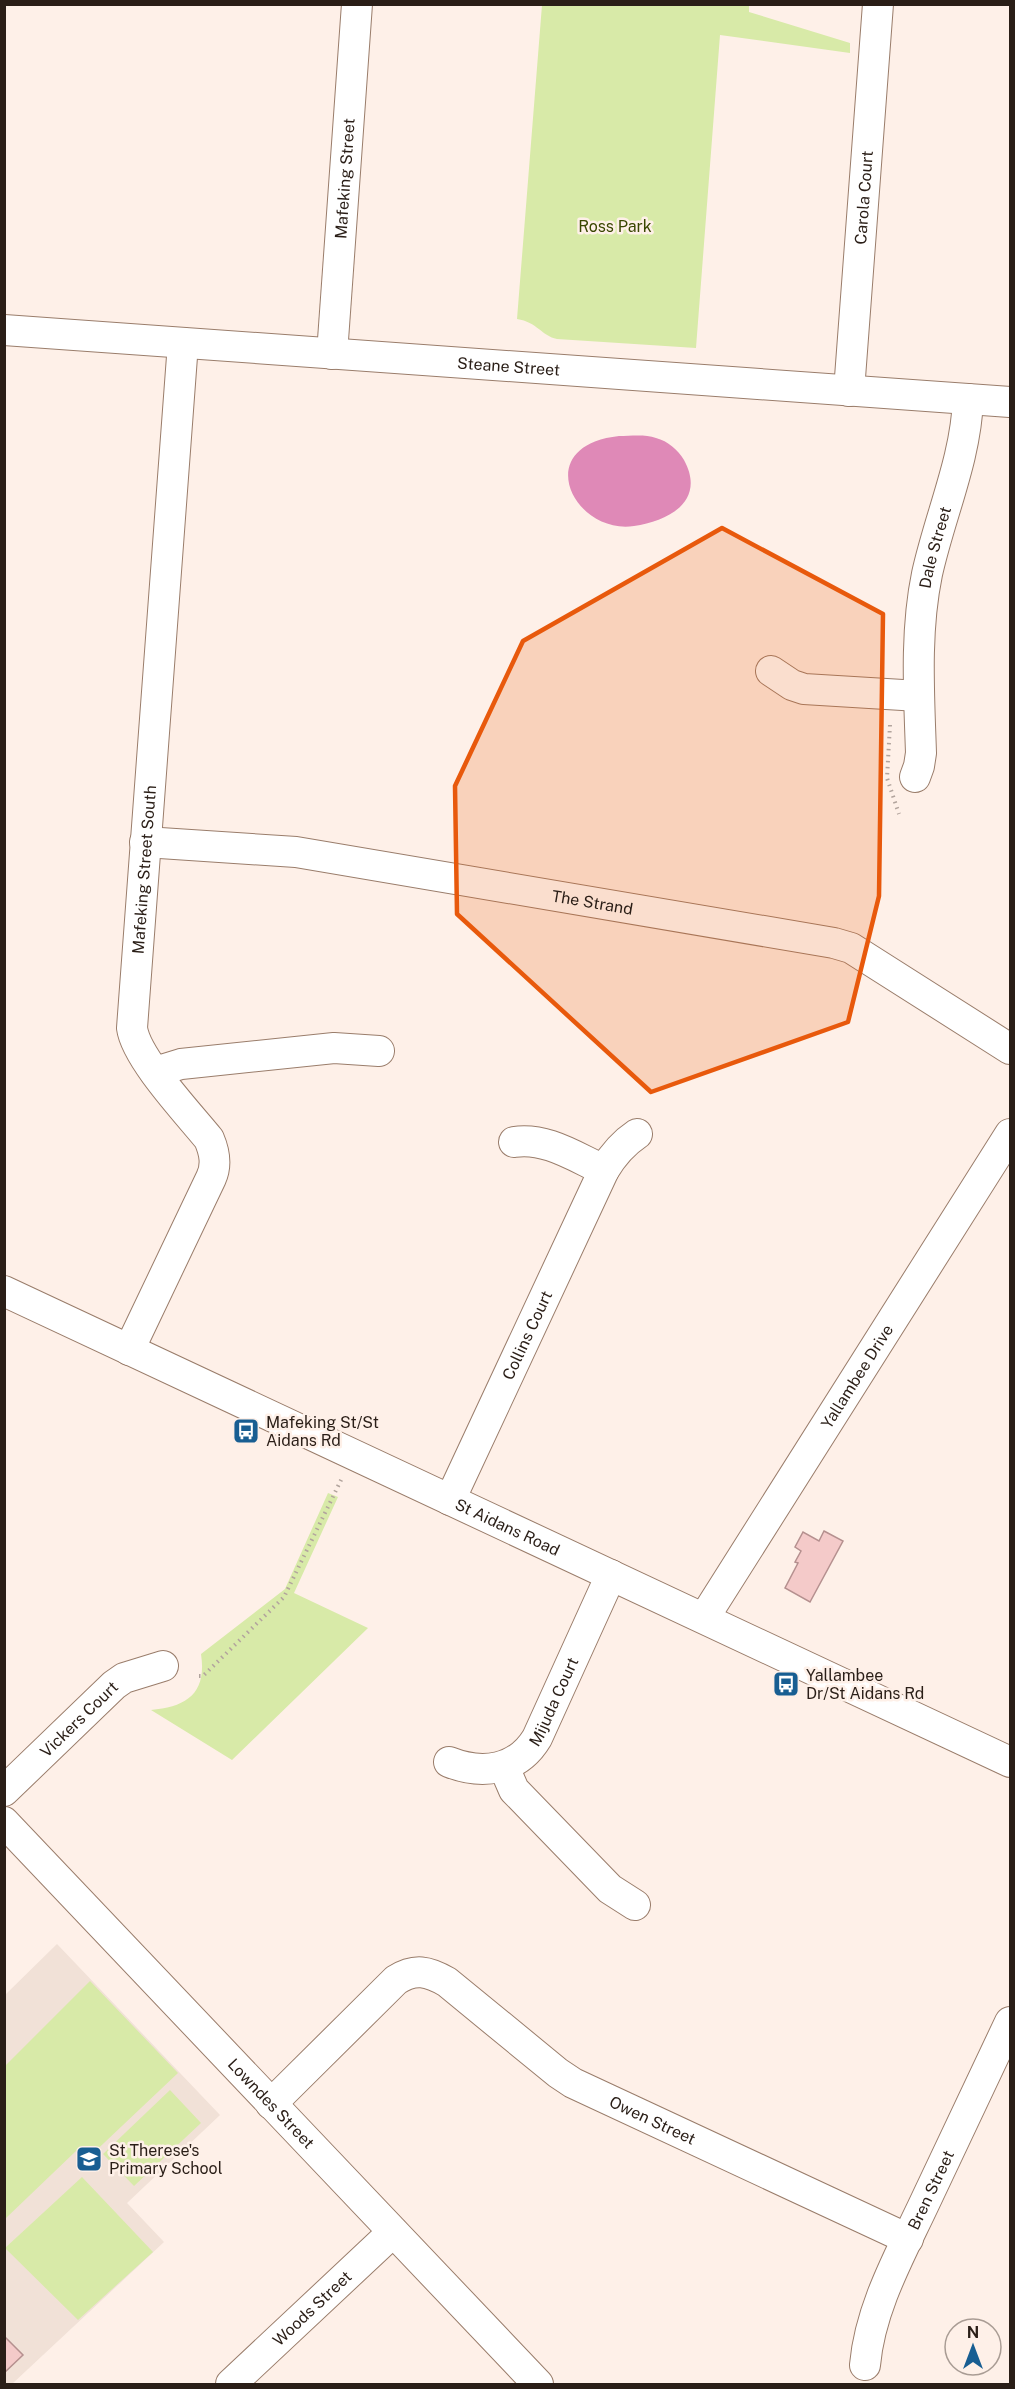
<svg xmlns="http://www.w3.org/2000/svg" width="1015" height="2389" font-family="'Public Sans',sans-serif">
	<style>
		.built { fill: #f1e1d7 }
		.green { fill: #d8eaa8 }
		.water { fill: #df89b7 }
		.building { fill: #f4cac9; stroke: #b5908f; stroke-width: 1.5 }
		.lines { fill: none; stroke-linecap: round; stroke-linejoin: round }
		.minor-casing { stroke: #9a7d6b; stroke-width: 32 }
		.path { stroke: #b2a49d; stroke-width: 4; stroke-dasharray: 1.5 4.5; stroke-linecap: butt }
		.minor { stroke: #fff; stroke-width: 30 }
		.marked { fill: #e8590c; fill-opacity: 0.2; stroke: #e8590c; stroke-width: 4.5; stroke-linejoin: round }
		.labels { text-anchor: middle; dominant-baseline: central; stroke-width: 5; stroke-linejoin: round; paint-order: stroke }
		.street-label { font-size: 16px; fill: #2a1e17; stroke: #fef0e8 }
		.park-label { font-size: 16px; fill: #394600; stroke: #fef0e8 }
		.poi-label { font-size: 16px; fill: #2a1e17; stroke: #fef0e8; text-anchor: start }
	</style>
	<rect width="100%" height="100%" fill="#fef0e8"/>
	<path class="built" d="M57,1944L220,2115L127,2203L164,2242L12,2384H5V1995Z"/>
	<path class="green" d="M542,5H749V12L850,43V53L720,35L696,348L557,339C542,336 537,322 517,319Z
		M328,1493L338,1497L294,1593L368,1628L232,1760L151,1710C187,1707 207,1693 201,1654L285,1589Z
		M90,1981L178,2073L86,2160L76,2151L5,2219V2066Z
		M170,2090L201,2123L134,2186L103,2154Z
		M82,2177L153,2252L78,2320L5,2248Z"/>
	<path class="water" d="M619,436C631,436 645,434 656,438C668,441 678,450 684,460C706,500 670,521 634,526C574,535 529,446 619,436Z"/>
	<path class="building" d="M824,1531L843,1541L810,1602L785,1588L798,1563L795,1562L801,1551L795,1547L803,1532L819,1541Z
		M4,2336L23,2355L4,2373Z"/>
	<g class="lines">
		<defs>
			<g id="minor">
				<path id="s1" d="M4,330L1010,402"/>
				<path id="s2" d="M332,354L357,4"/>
				<path id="s3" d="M849,391L878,4"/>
				<path d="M771,671L792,685L804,689L919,696"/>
				<path id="s4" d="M915,777L919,766L921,753C919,693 915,632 927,574C940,515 966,459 968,399"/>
				<path id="s5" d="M145,842L296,852L834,943L851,948L1010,1049"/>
				<path d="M155,1072L181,1064L334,1048L379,1051"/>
				<path d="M514,1142C546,1137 575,1157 604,1170"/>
				<path id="s6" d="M4,1291L1010,1762"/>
				<path id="s7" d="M129,1350L211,1178C217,1165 215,1153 209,1139C188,1113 136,1058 132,1028L183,343"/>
				<path id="s8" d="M450,1500L604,1170C613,1155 622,1144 637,1134"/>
				<path id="s9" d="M704,1618L1010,1134"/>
				<path id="s10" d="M449,1762C482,1775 517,1771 537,1738L611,1575"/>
				<path d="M504,1767L514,1790L610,1889L635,1905"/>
				<path id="s11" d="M4,1791L114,1685L124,1678L163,1666"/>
				<path id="s12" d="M4,1822L538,2384"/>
				<path id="s13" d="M271,2104L396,1980C415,1968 428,1971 447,1982L558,2073L573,2083L908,2239"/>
				<path id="s14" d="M865,2365C870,2308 900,2255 924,2204C953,2143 982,2082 1010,2022"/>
				<path id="s15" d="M231,2384L393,2232"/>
			</g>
		</defs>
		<use href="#minor" class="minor-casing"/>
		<path class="path" d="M890,725L887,778L899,814
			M199,1676H203L284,1597L343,1476"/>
		<use href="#minor" class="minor"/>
	</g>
	<path class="marked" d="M722,528L883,614L879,896L848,1022L651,1092L457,914L455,786L523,641Z"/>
	<defs>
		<symbol id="bus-square" viewBox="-11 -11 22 22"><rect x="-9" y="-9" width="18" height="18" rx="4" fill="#185e92" stroke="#fef0e8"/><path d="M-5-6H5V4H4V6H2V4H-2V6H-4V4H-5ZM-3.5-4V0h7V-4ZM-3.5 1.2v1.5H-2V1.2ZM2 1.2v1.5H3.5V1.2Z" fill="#fff"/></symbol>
		<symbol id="school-square" viewBox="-11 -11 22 22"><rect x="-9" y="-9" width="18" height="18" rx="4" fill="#185e92" stroke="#fef0e8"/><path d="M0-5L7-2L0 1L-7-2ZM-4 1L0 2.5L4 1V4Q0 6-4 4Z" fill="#fff"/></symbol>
	</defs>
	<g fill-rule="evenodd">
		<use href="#bus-square" x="231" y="1416" width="30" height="30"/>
		<use href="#bus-square" x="771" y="1669" width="30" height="30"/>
		<use href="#school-square" x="74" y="2144" width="30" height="30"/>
	</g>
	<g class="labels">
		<g class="street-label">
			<text stroke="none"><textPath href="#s2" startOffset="176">Mafeking Street</textPath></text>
			<text stroke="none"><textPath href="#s3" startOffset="194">Carola Court</textPath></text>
			<text stroke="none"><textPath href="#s1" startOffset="506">Steane Street</textPath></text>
			<text stroke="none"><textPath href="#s4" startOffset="232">Dale Street</textPath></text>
			<text stroke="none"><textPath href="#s7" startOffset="526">Mafeking Street South</textPath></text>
			<text stroke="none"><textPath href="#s5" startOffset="452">The Strand</textPath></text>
			<text stroke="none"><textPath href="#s8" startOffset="182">Collins Court</textPath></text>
			<text stroke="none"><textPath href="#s9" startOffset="286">Yallambee Drive</textPath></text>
			<text stroke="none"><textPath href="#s6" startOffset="556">St Aidans Road</textPath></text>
			<text stroke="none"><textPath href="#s10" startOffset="140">Mijuda Court</textPath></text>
			<text stroke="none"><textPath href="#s11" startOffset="104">Vickers Court</textPath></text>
			<text stroke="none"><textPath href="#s12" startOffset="388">Lowndes Street</textPath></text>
			<text stroke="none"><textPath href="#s13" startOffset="480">Owen Street</textPath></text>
			<text stroke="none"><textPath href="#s14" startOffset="188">Bren Street</textPath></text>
			<text stroke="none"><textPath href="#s15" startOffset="111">Woods Street</textPath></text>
		</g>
		<g class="park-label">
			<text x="615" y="226">Ross Park</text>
		</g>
		<g class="poi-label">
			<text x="266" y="1422">Mafeking St/St<tspan x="266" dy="18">Aidans Rd</tspan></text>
			<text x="806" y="1675">Yallambee<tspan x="806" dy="18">Dr/St Aidans Rd</tspan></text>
			<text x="109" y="2150">St Therese's<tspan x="109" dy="18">Primary School</tspan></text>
		</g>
	</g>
	<rect width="1015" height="2389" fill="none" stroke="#2a1e17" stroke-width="12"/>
	<g transform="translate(973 2347)"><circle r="28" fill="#fef0e8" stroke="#a99c94" stroke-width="1.5"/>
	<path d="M0-4.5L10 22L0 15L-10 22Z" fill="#185e92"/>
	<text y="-9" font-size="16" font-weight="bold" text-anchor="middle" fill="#2a1e17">N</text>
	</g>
</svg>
